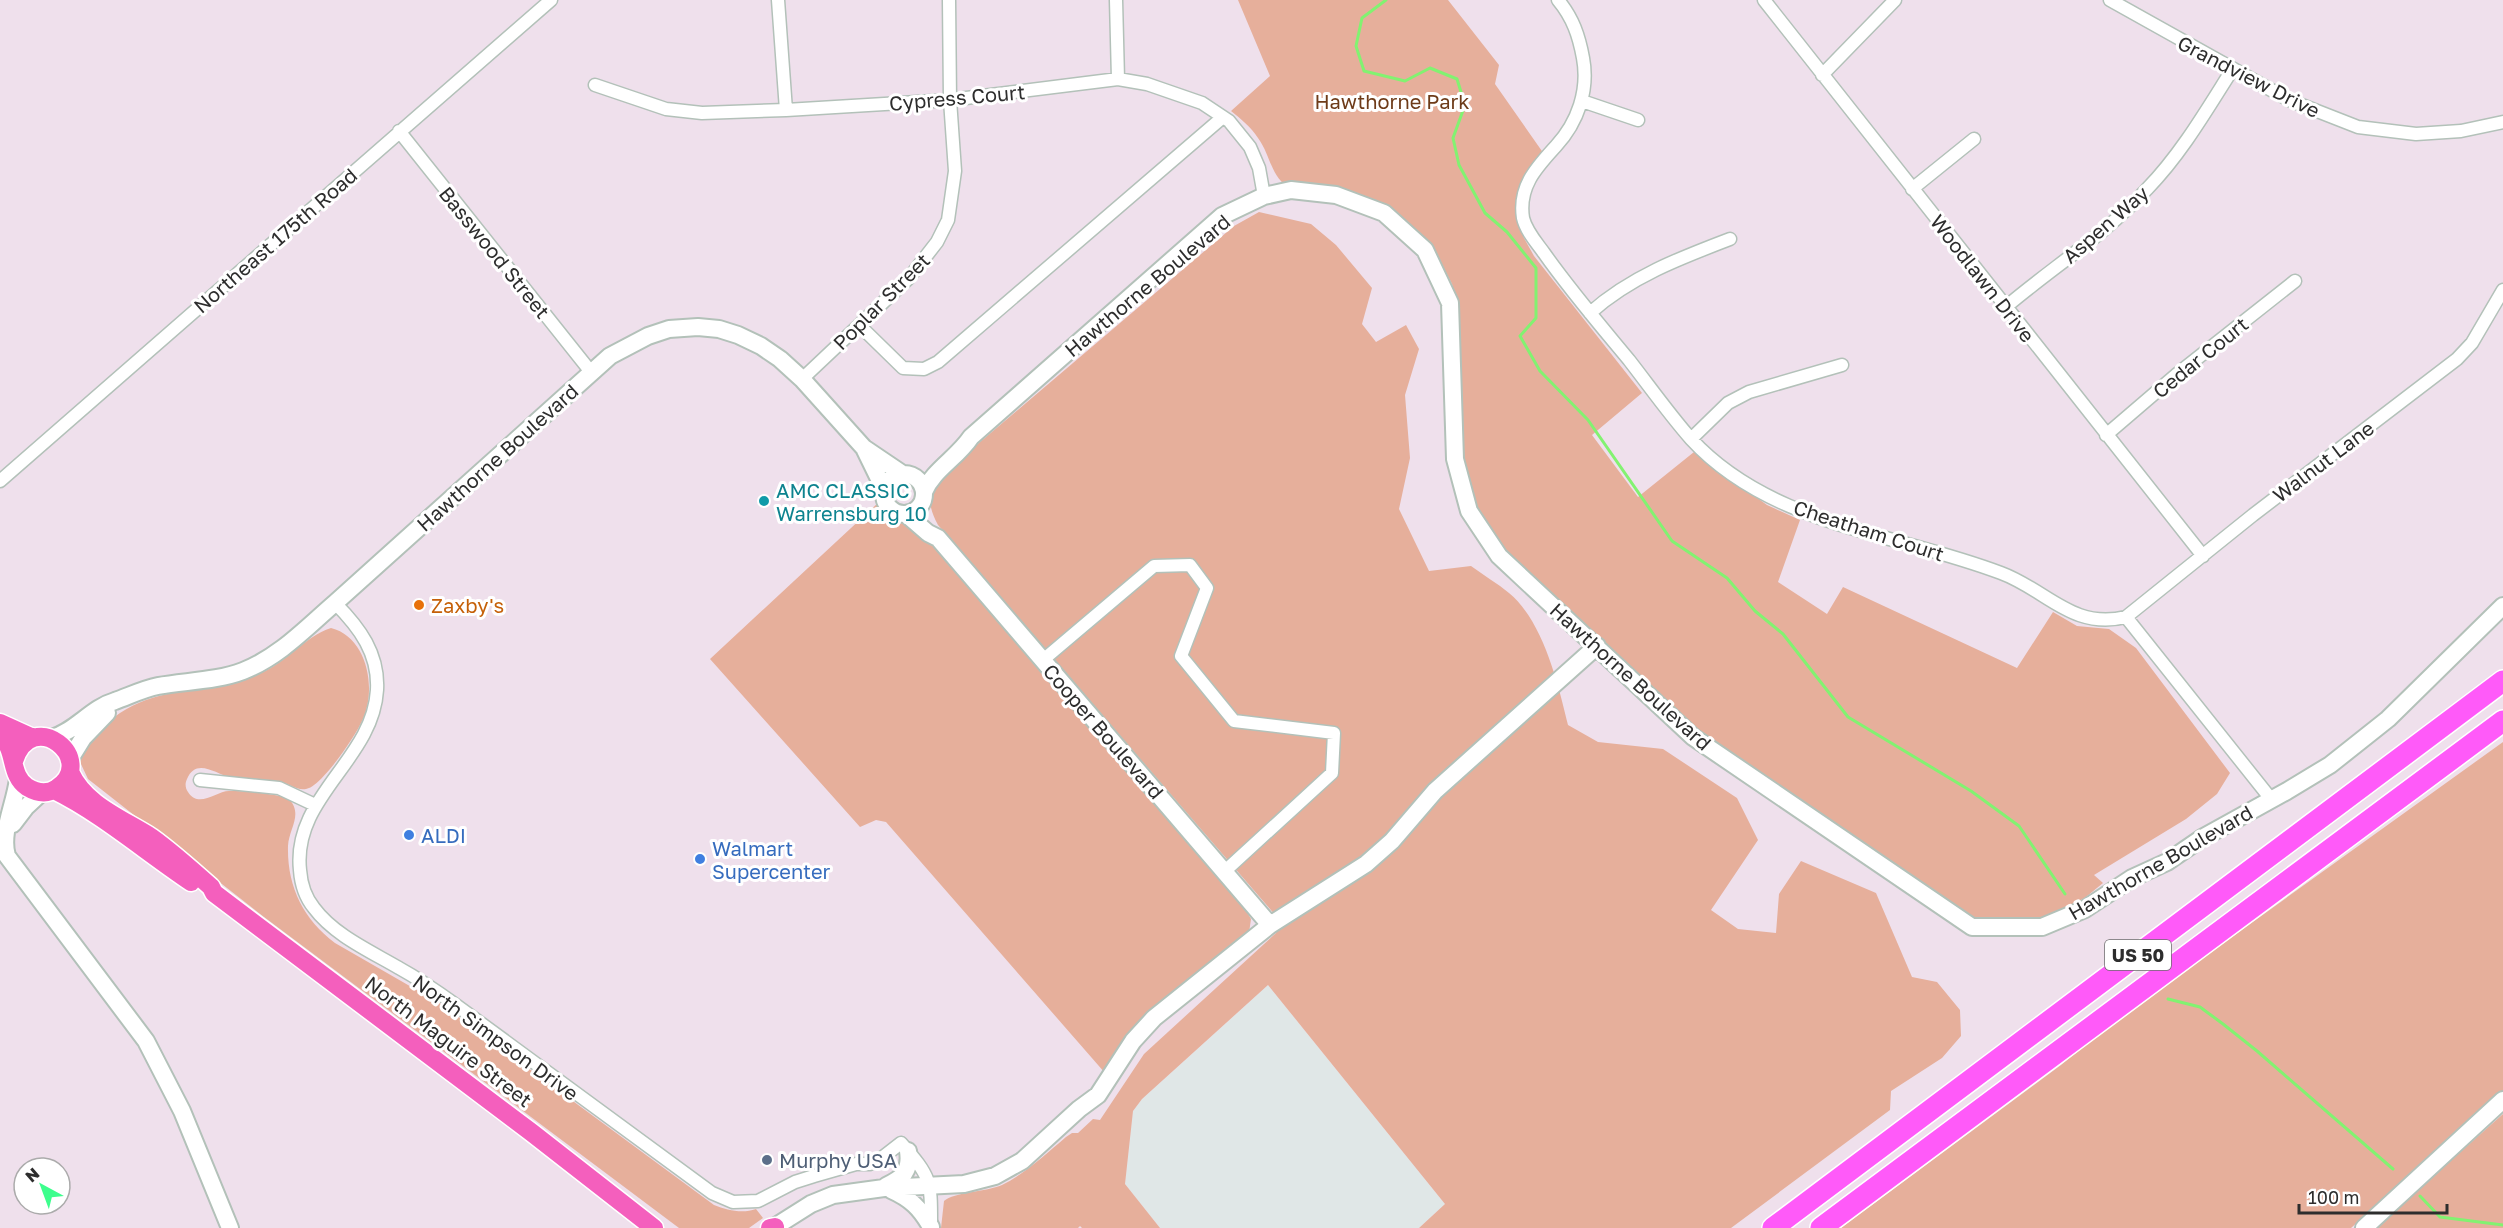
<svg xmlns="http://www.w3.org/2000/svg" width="2503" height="1228" font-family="'Golos Text',sans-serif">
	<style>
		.industrial { fill: #e0e7e7 }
		.green { fill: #e6af9b }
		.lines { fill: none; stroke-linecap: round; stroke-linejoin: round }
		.stream { stroke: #82f271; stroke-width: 3 }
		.street-casing { stroke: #b3c1b9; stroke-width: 15 }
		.secondary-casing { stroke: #b3c1b9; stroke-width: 20 }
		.primary-casing { stroke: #fff; stroke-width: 21 }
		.highway-casing { stroke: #fff; stroke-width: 24 }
		.street { stroke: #fff; stroke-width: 12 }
		.secondary { stroke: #fff; stroke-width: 16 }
		.primary { stroke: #f45fbd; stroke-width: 18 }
		.highway { stroke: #ff5af9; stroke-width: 21 }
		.culture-dot { fill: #0f9aa8; stroke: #fff; stroke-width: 2 }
		.food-dot { fill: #e8710a; stroke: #fff; stroke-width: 2 }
		.shop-dot { fill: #3f7fe0; stroke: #fff; stroke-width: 2 }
		.service-dot { fill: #5c6f8a; stroke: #fff; stroke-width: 2 }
		.labels { text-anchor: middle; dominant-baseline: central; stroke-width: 6; stroke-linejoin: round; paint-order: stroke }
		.shield { fill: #fff; stroke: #6c6c6c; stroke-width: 1.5 }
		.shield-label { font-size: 18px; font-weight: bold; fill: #2d2d2d }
		.street-label { font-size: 20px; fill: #2d2d2d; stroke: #fff }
		.park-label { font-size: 20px; fill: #6e3b19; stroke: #fff }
		.culture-label { font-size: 20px; fill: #0d838f; stroke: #fff; text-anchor: start }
		.food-label { font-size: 20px; fill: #c56008; stroke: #fff; text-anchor: start }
		.shop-label { font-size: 20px; fill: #366cbe; stroke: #fff; text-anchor: start }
		.service-label { font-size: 20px; fill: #4e5e75; stroke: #fff; text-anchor: start }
	</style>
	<rect width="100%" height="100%" fill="#efe0ec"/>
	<path class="industrial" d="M1268,985L1445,1204L1419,1228H1160L1125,1184L1133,1111L1142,1099Z"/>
	<path class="green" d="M1238,0H1448L1499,65L1495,84L1544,154L1519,222L1524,238L1534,256L1642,393L1592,435L1638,497L1694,452L1767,505L1800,520L1778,582L1827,614L1843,587L2017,668L2053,612L2077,626L2109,629L2136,648L2230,773L2217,794L2186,819L2094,875L2103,883L2086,897L2044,921L1980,924L1684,726L1490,539L1467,496L1459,435L1460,315L1452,284L1438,257L1419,235L1397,215L1288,188C1269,172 1271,156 1258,138C1251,127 1241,119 1231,111L1270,76Z
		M1259,212L1311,224L1336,245L1372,288L1362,324L1376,342L1406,325L1419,349L1405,395L1410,458L1399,509L1429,571L1471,566C1483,575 1497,583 1509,593C1543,621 1558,683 1568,725L1598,742L1663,749L1737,798L1758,840L1711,910L1738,929L1776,933L1779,894L1801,861L1876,893L1912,977L1937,982L1960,1010L1961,1036L1942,1058L1891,1091L1890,1110L1731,1228H1419L1445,1204L1268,985L1142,1099L1133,1111L1125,1184L1160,1228H1082L1080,1226L1078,1228H941L944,1201C954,1192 986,1192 1002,1185C1026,1173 1046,1154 1066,1137L1072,1133H1078L1093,1119L1100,1120L1144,1054L1276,933L1278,924L1276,916L938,525C922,495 933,489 953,465L1234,226Z
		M879,502C886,516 893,516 906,522C915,526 923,535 930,541L1246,910L1251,919L1249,933L1105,1073L886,822L876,820L860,827L710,659Z
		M331,628C367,637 377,688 363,719C355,737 329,774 314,785C312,787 309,788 306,789C297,791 289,783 280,782C264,779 246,780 230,777C216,774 196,757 187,779C185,783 185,788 188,792C199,809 216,791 229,791C247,791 270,793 288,798C304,814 289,828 288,846C287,886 303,919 335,943L441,1004L714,1205C727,1210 742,1214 756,1209L763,1218L749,1228H679L264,917L88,779L80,762C93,725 129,702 167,694C189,688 213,689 235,683C244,681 253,676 261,673C287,662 304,637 331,628Z
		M2503,742V1091L2351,1228H1841L2061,1065L2151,992L2168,983Z
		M2503,1114V1228H2375Z"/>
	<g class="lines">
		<path class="stream" d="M1386,0L1362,18L1356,46L1364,71L1405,81L1430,68L1457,79L1465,105L1453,138L1459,165L1485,213L1507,232L1536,268V318L1520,336L1540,371L1588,420L1672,541L1727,578L1755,611L1783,634L1848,717L1971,791L2019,826L2065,894
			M2168,999L2200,1007L2223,1024L2257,1051L2393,1169
			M2420,1196L2440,1217L2503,1225"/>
		<defs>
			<path id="street" d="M778,0L786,110
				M1116,0L1118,79
				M1558,0C1573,18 1579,36 1583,58C1589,90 1578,122 1556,146C1537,167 1518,186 1523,218C1526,231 1536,242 1544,253C1570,290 1600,325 1629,360C1650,387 1669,414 1691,439C1771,526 1897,533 2001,573C2047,590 2072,630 2126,617L2271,799
				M1764,0L2203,556
				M2110,0L2289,100L2358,127L2416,134L2461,131L2503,122
				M1822,75L1895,0
				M595,85L666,109L702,113L786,110L950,100L1118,79L1147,84L1202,103L1229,121L1250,147L1259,168L1264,196
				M1582,101L1638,120
				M399,131L591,372
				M1912,189L1974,139
				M2007,306C2053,267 2106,234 2147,189C2181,154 2206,111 2232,70
				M1590,313C1630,277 1680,258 1730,239
				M859,325L903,368L924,369L938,362L1223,117
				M802,379L909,278L937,242L948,220L955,171L950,100L949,0
				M2106,435L2176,375L2295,281
				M1691,439L1728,403L1749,392L1842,365
				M0,481L551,0
				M335,603C360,628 379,654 377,690C373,760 292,797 300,870C301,884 305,897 314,908C334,935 370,951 399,968C419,979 438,992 456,1005L712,1193L733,1202L758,1201L795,1182L814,1176L856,1164H870L883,1157L901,1143C932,1178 931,1181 931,1227
				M2126,617L2253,515L2457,359L2472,343L2503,290
				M1043,660L1154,566L1190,565L1207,588L1181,656L1234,721L1334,733L1332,773L1225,871
				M200,780L279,788L315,805"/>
			<path id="secondary" d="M864,448L884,489
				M884 494a20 20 0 1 1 40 0a20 20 0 1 1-40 0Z
				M924,492C933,470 957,458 971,437L1222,216L1264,196L1291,190L1336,195L1384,213L1425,250L1450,303L1455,459L1469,511L1499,556L1693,737L1972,927H2042L2085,909L2132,878L2167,862L2202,838L2287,791L2330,765L2388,719L2503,606
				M906,514L928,533L938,538L1270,925
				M52,738C76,731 91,708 115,701C129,696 143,689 158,686C186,681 217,681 243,671C279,657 306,628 335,603L610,356L648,336L669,329L698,327L719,329L738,335L761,346L780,359L802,379L864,448L901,473
				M70,759L83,738L107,713
				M18,779C15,804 0,833 7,856L146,1041L182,1111L230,1228
				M13,824L26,807L41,793
				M886,1186C903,1178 911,1171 908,1151
				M891,1190C911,1199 920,1208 931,1227
				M773,1228L811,1204L833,1195L884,1188L964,1184L995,1176L1022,1161L1079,1109L1098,1095L1133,1041L1154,1018L1270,925L1366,864L1392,841L1435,791L1597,646
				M2364,1228L2503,1100"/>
			<path id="primary" d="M0,723L33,738
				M0,735C17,750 9,775 27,787C37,793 47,795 57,788C99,760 32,705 14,761
				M70,772C85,805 121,818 151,837C172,852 192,870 211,887L214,893L531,1132L654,1228
				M54,790C101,813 146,852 191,882
				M770,1228L775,1227"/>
			<path id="highway" d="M1773,1228L2503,681
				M1821,1228L2503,721"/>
		</defs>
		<use href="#street" class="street-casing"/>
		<use href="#secondary" class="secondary-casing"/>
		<use href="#primary" class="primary-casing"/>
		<use href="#highway" class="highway-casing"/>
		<use href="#street" class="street"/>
		<use href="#secondary" class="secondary"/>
		<use href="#primary" class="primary"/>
		<use href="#highway" class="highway"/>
	</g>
	<circle class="culture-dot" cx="764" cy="501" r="6"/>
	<circle class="food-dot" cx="419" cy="605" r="6"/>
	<g class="shop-dot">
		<circle cx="409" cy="835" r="6"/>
		<circle cx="700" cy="859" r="6"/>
	</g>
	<circle class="service-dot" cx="767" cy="1160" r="6"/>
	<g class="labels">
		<rect class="shield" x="2105" y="940" width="66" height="30" rx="4.5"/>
		<g class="shield-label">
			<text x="2138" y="955">US 50</text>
		</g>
		<g class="street-label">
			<text transform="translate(2249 76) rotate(27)">Grandview Drive</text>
			<text transform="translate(957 97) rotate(-5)">Cypress Court</text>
			<text transform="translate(2105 224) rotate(-41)">Aspen Way</text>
			<text transform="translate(275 240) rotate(-41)">Northeast 175th Road</text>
			<text transform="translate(495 252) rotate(51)">Basswood Street</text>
			<text transform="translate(1983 278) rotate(52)">Woodlawn Drive</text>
			<text transform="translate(1147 285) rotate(-40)">Hawthorne Boulevard</text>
			<text transform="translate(881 301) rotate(-45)">Poplar Street</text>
			<text transform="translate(2200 357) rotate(-39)">Cedar Court</text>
			<text transform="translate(497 457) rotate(-42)">Hawthorne Boulevard</text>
			<text transform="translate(2323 461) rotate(-37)">Walnut Lane</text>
			<text transform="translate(1869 530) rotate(18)">Cheatham Court</text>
			<text transform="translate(1631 676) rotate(42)">Hawthorne Boulevard</text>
			<text transform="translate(1104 731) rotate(49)">Cooper Boulevard</text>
			<text transform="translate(2160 862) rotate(-30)">Hawthorne Boulevard</text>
			<text transform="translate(496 1037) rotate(36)">North Simpson Drive</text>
			<text transform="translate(449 1041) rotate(37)">North Maguire Street</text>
		</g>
		<g class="park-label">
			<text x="1392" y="101">Hawthorne Park</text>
		</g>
		<g class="culture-label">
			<text x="776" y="490">AMC CLASSIC<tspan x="776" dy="23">Warrensburg 10</tspan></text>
		</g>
		<g class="food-label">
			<text x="431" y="605">Zaxby's</text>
		</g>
		<g class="shop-label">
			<text x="421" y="835">ALDI</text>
			<text x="712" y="848">Walmart<tspan x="712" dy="23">Supercenter</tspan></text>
		</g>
		<g class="service-label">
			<text x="779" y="1160">Murphy USA</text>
		</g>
	</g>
	<g transform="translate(42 1186) rotate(319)"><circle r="28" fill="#ffffff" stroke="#ababab" stroke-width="1.5"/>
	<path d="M0-4.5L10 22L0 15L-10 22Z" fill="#3dfe8d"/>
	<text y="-9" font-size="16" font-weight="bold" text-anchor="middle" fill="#2d2d2d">N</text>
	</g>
	<path d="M2299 1204v9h148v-9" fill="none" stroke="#2d2d2d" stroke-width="3"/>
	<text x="2308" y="1204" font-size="18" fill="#2d2d2d" stroke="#ffffff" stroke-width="4.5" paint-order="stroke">100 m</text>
</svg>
